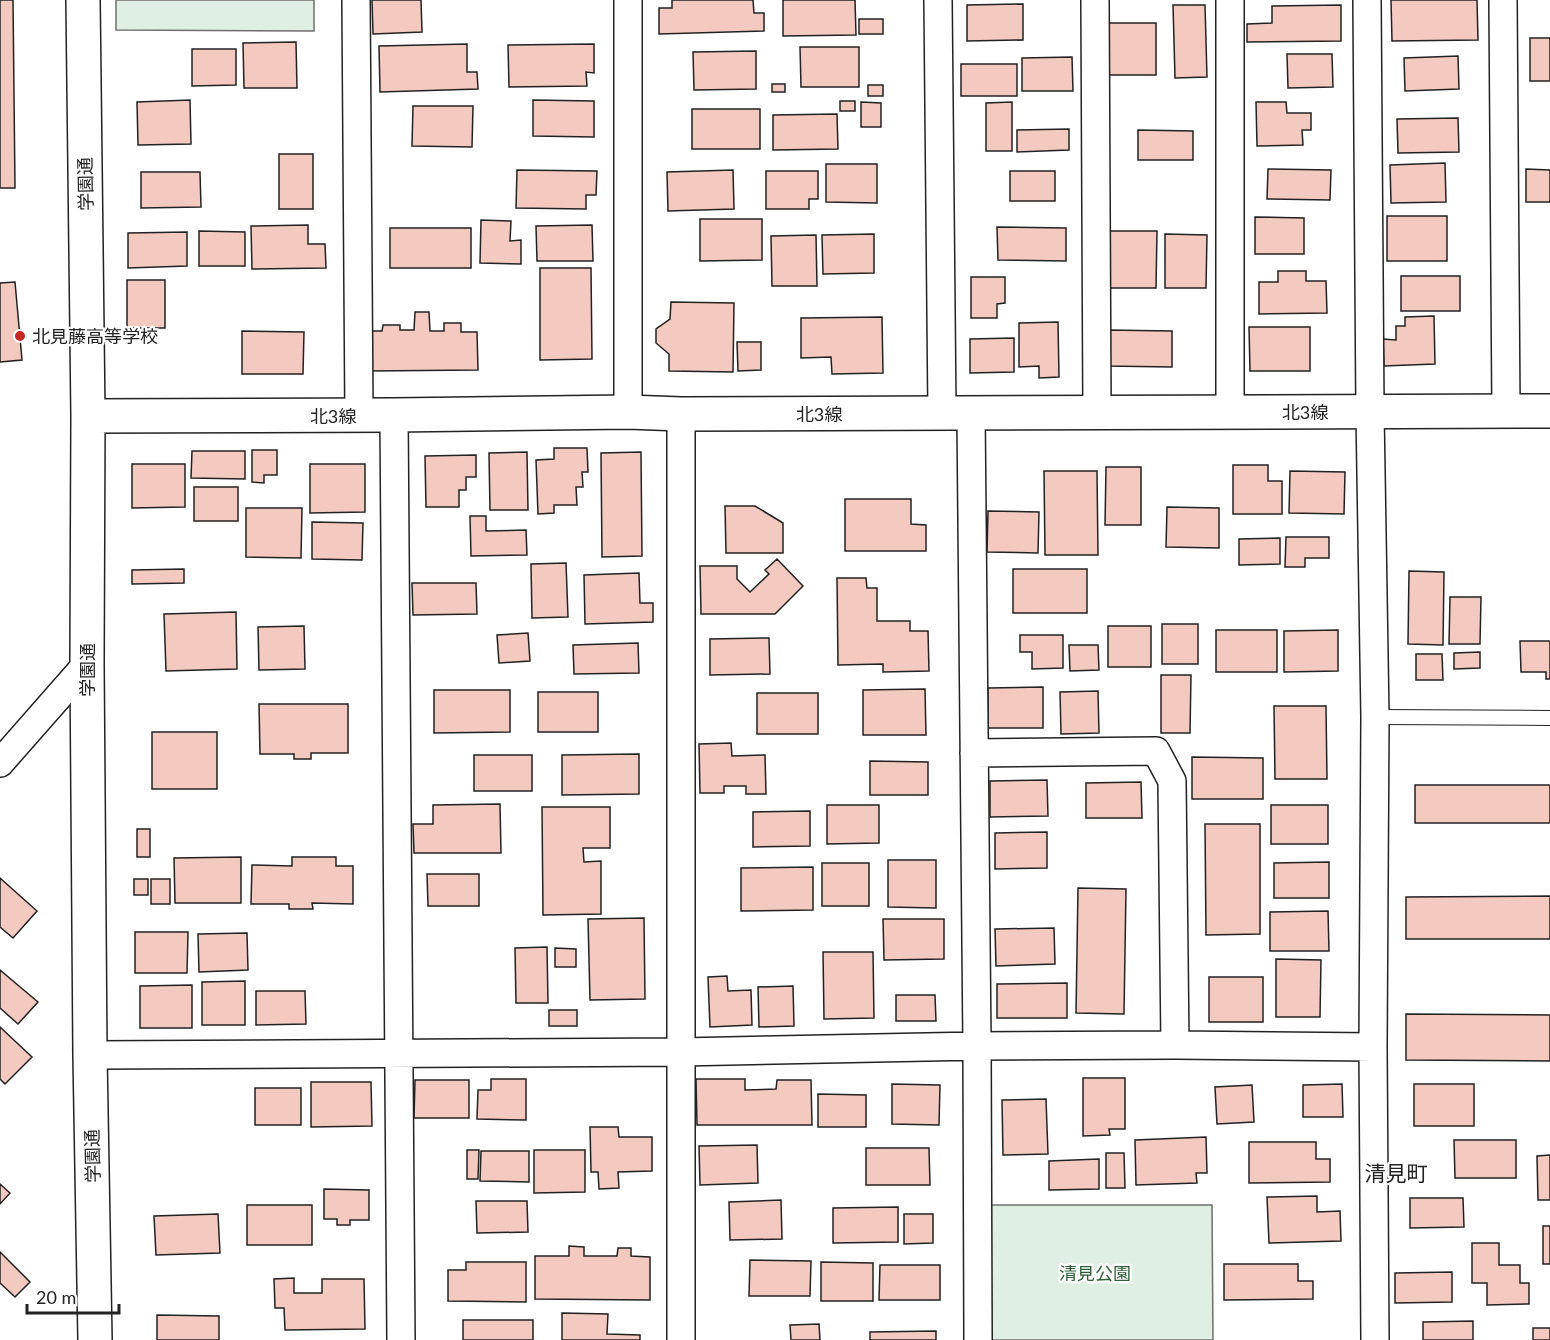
<svg xmlns="http://www.w3.org/2000/svg" width="1550" height="1340" font-family="Lato,'Noto Sans JP',sans-serif">
	<style>
		.green { fill: #e0efe3; stroke: #6f6f6f; stroke-width: 1.5 }
		.building { fill: #f3c9c0; stroke: #222; stroke-width: 1.5 }
		.lines { fill: none; stroke-linecap: round; stroke-linejoin: round }
		.lane-casing { stroke: #222; stroke-width: 16 }
		.street-casing { stroke: #222; stroke-width: 30 }
		.secondary-casing { stroke: #222; stroke-width: 36 }
		.lane { stroke: #fff; stroke-width: 14 }
		.street { stroke: #fff; stroke-width: 27 }
		.secondary { stroke: #fff; stroke-width: 33 }
		.poi-dot { fill: #c62828; stroke: #fff; stroke-width: 2 }
		.labels { text-anchor: middle; dominant-baseline: central; stroke-width: 4.5; stroke-linejoin: round; paint-order: stroke }
		.street-label { font-size: 18px; fill: #222; stroke: #fff }
		.poi-label { font-size: 18px; fill: #222; stroke: #fff; text-anchor: start }
		.park-label { font-size: 18px; fill: #2f5e38; stroke: #fff }
		.quarter-label { font-size: 21px; fill: #222; stroke: #fff }
	</style>
	<rect width="100%" height="100%" fill="#fff"/>
	<path class="green" d="M116,0H314V31L116,30Z
		M977,1205H1212L1213,1340H978Z"/>
	<path class="building" d="M0,0H13L15,188H0Z
		M372,0H421L422,32L373,34Z
		M672,0H753L754,13H764V31L659,34V8H672Z
		M783,0H855L856,35L783,36Z
		M1391,0H1477L1478,40L1392,41Z
		M1023,4V40L967,41V5Z
		M1173,5H1205L1207,77L1175,78Z
		M1341,5V41L1247,42V24L1272,23V6Z
		M859,19H883V34H859Z
		M1107,23H1156V75H1107Z
		M1530,38H1550V81H1530Z
		M296,42L297,88H244L243,43Z
		M467,44V72H477L478,89L380,92L379,46Z
		M594,44V73L586,72L587,86L509,87L508,45Z
		M800,47H859V87H801Z
		M192,49H236V85L192,86Z
		M756,51V89L694,90L693,52Z
		M1287,54H1332L1333,87L1288,88Z
		M1458,56L1459,89L1405,91L1404,58Z
		M1072,57L1073,91H1022V58Z
		M961,64H1017V96H961Z
		M772,84H785V92H772Z
		M868,85H883V96H868Z
		M190,100L191,144L138,145L137,102Z
		M533,100L594,101V137L533,136Z
		M840,101H855V111H840Z
		M861,102L881,103V127H861Z
		M1012,102V151H986V103Z
		M1256,102H1286L1287,113H1311V130H1302L1303,145L1257,146Z
		M413,106H473L472,147L412,146Z
		M692,109H760V149H692Z
		M837,114L838,149L773,150V115Z
		M1458,118L1459,152L1398,153L1397,119Z
		M1069,129V150L1017,152V130Z
		M1138,130L1193,131V160H1138Z
		M279,154H313V209H279Z
		M1445,163L1446,202L1391,203L1390,165Z
		M826,164H877V203L826,202Z
		M1268,169L1331,170L1330,200L1267,199Z
		M1526,169L1550,170V202H1526Z
		M517,170L597,171L596,195H586V209L516,208Z
		M733,170L734,209L668,211L667,172Z
		M766,171H818V199H809V209H766Z
		M1010,171H1055V201H1010Z
		M141,172H200L201,207L141,208Z
		M1387,216H1447V261H1387Z
		M1255,217L1304,218V254H1255Z
		M700,219H762V260L700,261Z
		M481,220L511,221L510,241L521,240V264L480,263Z
		M308,225V244H325L326,268L252,269L251,226Z
		M592,225L593,261H537L536,226Z
		M997,227L1066,228V261L998,260Z
		M390,228H471V268H390Z
		M199,231L245,232V266H199Z
		M1109,231H1157L1156,288H1108Z
		M187,232V266L128,268V233Z
		M874,234V273L823,274L822,235Z
		M1165,234L1207,235L1206,288H1165Z
		M816,235L817,286H772L771,236Z
		M540,268H591L592,359L540,360Z
		M1278,271H1306V281H1326L1327,313L1259,314V282H1278Z
		M1401,276H1460V311H1401Z
		M971,277H1005V303L997,304V318H971Z
		M127,280H165V328H127Z
		M15,282L22,360L0,362V283Z
		M671,302L734,303L733,372L669,371V354L656,343V329L670,319Z
		M415,312H429L430,331H444V323H461V332H477L478,370L369,371V331H382L383,325H400V330H414Z
		M1434,316L1435,364L1384,366L1383,339L1396,340V326H1405V317Z
		M882,317L883,373L832,374L831,357L801,358V318Z
		M1058,322L1059,377L1039,378V366L1019,367V323Z
		M1249,327H1310V371H1250Z
		M1107,330L1172,331V367L1106,366Z
		M242,331L304,332L303,374H242Z
		M1014,338V372L970,373V339Z
		M737,342H761V370L738,371Z
		M554,448H587L588,472H582L583,487H576L577,505H554V513L538,514L536,460L554,459Z
		M252,450H277V475H264V483L252,482Z
		M192,451H245V479L191,478Z
		M527,452L528,510H490L489,453Z
		M641,452L642,556L602,557L601,453Z
		M476,455V477H466V490H459V507H426L425,456Z
		M132,464H185V507L132,508Z
		M310,464H365V512L310,513Z
		M1233,465H1268V481H1282V514H1233Z
		M1106,467H1141V525H1105Z
		M1044,471H1097L1098,555H1045Z
		M1290,471L1345,472L1344,514L1289,513Z
		M194,487H238V521H194Z
		M845,499H911V524L926,525V551H845Z
		M725,506H755L783,523V553H726Z
		M1167,507L1219,508V548L1166,547Z
		M246,508H302L301,558L246,557Z
		M988,511L1039,512L1038,553L987,552Z
		M470,516H486V531L526,530L527,555L471,556Z
		M312,522L363,523L362,560L312,559Z
		M1286,537H1329V558H1305V567H1285Z
		M1280,538V564L1239,565V539Z
		M777,559L803,586L775,614H701L700,566H737V579L750,592L769,574L765,570Z
		M566,563L568,617L532,618L531,564Z
		M184,569V583L132,584V570Z
		M1013,569H1087V613H1013Z
		M1409,571L1444,572L1443,645L1408,644Z
		M639,573L640,603H653V622L585,624L584,575Z
		M837,578H866L867,588H877V621H910V631H928L929,671L883,672V664L838,665Z
		M412,583H476L477,614L413,615Z
		M1450,597H1481L1480,644H1449Z
		M236,612L237,669L166,671L164,614Z
		M1162,624H1198V664H1162Z
		M304,626L305,669L259,670L258,627Z
		M1108,626H1151V667H1108Z
		M1216,630H1277V672H1216Z
		M1338,630V671L1284,672V631Z
		M528,633L530,661L499,663L497,635Z
		M1020,635H1063V668L1032,669V652H1020Z
		M769,638L770,674L710,675V639Z
		M1520,641H1550V679H1546V672H1521Z
		M638,643L639,673L574,674L573,645Z
		M1069,645H1098L1099,670L1070,671Z
		M1480,652V668L1454,669V653Z
		M1416,654H1442L1443,680H1416Z
		M1161,675H1191L1190,733H1161Z
		M1043,687V728H988V688Z
		M925,689L926,735H863V690Z
		M434,690H510V732L434,733Z
		M1098,691L1099,733L1061,734L1060,692Z
		M538,692H598V732H538Z
		M757,693H818V734H757Z
		M259,704H348V753H311V759H294V754H260Z
		M1274,706H1326L1327,779H1275Z
		M152,732H217V789H152Z
		M731,743L732,756L765,755L766,794H746V786H724V793H700L699,744Z
		M639,754V794L562,795V755Z
		M474,755H532V791H474Z
		M1192,757L1263,758V799H1192Z
		M870,761L928,762V795H870Z
		M1047,780L1048,816L990,817V781Z
		M1141,782L1142,818H1086V783Z
		M1415,785H1550V823H1415Z
		M500,804L501,853H414L413,824H433V805Z
		M827,805H879V843L827,844Z
		M1271,805H1328V844H1271Z
		M542,807H610V848H583L584,862L601,861V914L543,915Z
		M810,811V846L753,847V812Z
		M1205,824H1260V934L1206,935Z
		M137,829H150V857H137Z
		M1047,832V868L995,869V833Z
		M241,857V903H175L174,858Z
		M292,857H336V866H353V904L312,903L313,909H289V904H251L252,865L292,866Z
		M888,860H936V908L888,907Z
		M1329,862V898H1274V863Z
		M822,863H869V906H822Z
		M813,867V910L741,911V868Z
		M427,874H479V906H428Z
		M0,878L37,911L13,938L0,927Z
		M134,879H148V895H134Z
		M151,879H170V904H151Z
		M1078,888L1126,889L1124,1014L1076,1013Z
		M1550,896V939H1406V897Z
		M1328,911L1329,951H1270V912Z
		M644,918L645,999L590,1000L588,919Z
		M883,919H944V959L884,960Z
		M1054,928L1055,964L996,966L995,929Z
		M135,932H188L187,973H135Z
		M247,933L248,970L199,972L198,934Z
		M547,947L548,1003H516L515,948Z
		M555,948L576,949V967H555Z
		M823,952H873L874,1018L824,1019Z
		M1276,959L1321,960L1320,1017H1276Z
		M0,970L38,1002L18,1024L0,1008Z
		M727,976L728,991L751,990L752,1025L710,1027L708,977Z
		M1209,977H1263V1022H1209Z
		M245,981V1025H202V982Z
		M1067,983V1018H997V984Z
		M192,985V1028H140V986Z
		M793,986L794,1026L759,1027L758,987Z
		M256,991H305L306,1024L256,1025Z
		M896,995H935L936,1021H896Z
		M549,1010H577V1026H549Z
		M1406,1014L1550,1015V1061L1406,1060Z
		M0,1027L32,1057L5,1084L0,1079Z
		M1083,1078H1125V1129H1109L1110,1135L1083,1136Z
		M491,1079H526V1120L477,1119L478,1090H491Z
		M696,1079H745V1090L776,1089L777,1080H811L812,1125H697Z
		M415,1080H469V1118H414Z
		M311,1082H371L372,1126L311,1127Z
		M892,1084L940,1085L939,1125L892,1124Z
		M1342,1084L1343,1117H1303V1085Z
		M1414,1084H1474V1126H1414Z
		M1252,1085L1254,1122L1217,1124L1215,1087Z
		M255,1088H301V1125H255Z
		M818,1094L866,1095V1127H818Z
		M1046,1099L1048,1154L1003,1155L1002,1100Z
		M590,1127H618L619,1137H652V1171L618,1172L619,1188L599,1189L598,1172H591Z
		M1206,1137L1207,1173H1196L1197,1183L1136,1185L1135,1140Z
		M1454,1140H1516V1178H1455Z
		M1249,1142H1316V1159H1330V1182L1249,1183Z
		M757,1145L758,1183L700,1185L699,1146Z
		M866,1148H929L930,1185H866Z
		M467,1150H479L478,1179H467Z
		M534,1150H585V1192L534,1193Z
		M481,1151H529V1182L480,1181Z
		M1106,1153H1124L1125,1188H1106Z
		M1550,1155V1200H1538L1537,1156Z
		M1099,1159V1189L1049,1190V1161Z
		M0,1184L10,1193L0,1204Z
		M324,1189L369,1190V1220H350V1225H337V1219H324Z
		M1317,1196V1212L1340,1211L1341,1241L1269,1243L1267,1197Z
		M1410,1198H1463L1464,1227L1410,1228Z
		M781,1200L782,1239L730,1240L729,1202Z
		M476,1201H527L528,1232L477,1233Z
		M247,1205H312V1245H247Z
		M898,1207V1242L833,1243V1208Z
		M218,1214L220,1253L156,1255L154,1216Z
		M904,1214H933V1243L904,1244Z
		M1543,1226H1550V1264H1543Z
		M1472,1243H1499V1265H1520V1283H1529V1304L1487,1305V1283H1472Z
		M569,1246L584,1247V1256H617L618,1248H631V1256L650,1257V1300L535,1299V1256H569Z
		M0,1252L30,1282L15,1297L0,1283Z
		M750,1260L811,1261L810,1296H749Z
		M466,1262H526V1302L448,1301V1270H466Z
		M821,1262L873,1263V1301H821Z
		M1224,1264H1298V1281H1313V1299L1224,1300Z
		M880,1265H940V1300H879Z
		M1452,1272V1302L1395,1303V1273Z
		M294,1278V1293H322V1279H364L365,1329L285,1330L284,1308H275L274,1279Z
		M562,1313L608,1314L607,1334L640,1335V1340H562Z
		M157,1315L219,1316V1340H157Z
		M463,1320H533V1340H463Z
		M1473,1321V1340H1423V1322Z
		M819,1324L820,1340H791L790,1325Z
		M1533,1328H1550V1340H1533Z
		M936,1331V1340H870V1332Z"/>
	<g class="lines">
		<defs>
			<path id="lane" d="M1375,717L1550,718"/>
			<path id="street" d="M356,0L359,415
				M628,0V412
				M938,0L942,413
				M1095,0L1097,413
				M1230,0V412
				M1367,0L1370,412L1375,717L1373,1047L1375,1340
				M1503,0L1506,411
				M971,413L977,1046L978,1340
				M681,414V1340
				M394,415L401,1340
				M974,753L1156,751L1172,781L1175,1045
				M0,763L87,664
				M90,1055L681,1052L977,1046L1175,1045L1373,1047"/>
			<path id="secondary" d="M83,0L88,416L87,664L90,1055L95,1340
				M88,416L394,415L628,412L681,414L1550,411"/>
		</defs>
		<use href="#lane" class="lane-casing"/>
		<use href="#street" class="street-casing"/>
		<use href="#secondary" class="secondary-casing"/>
		<use href="#lane" class="lane"/>
		<use href="#street" class="street"/>
		<use href="#secondary" class="secondary"/>
	</g>
	<circle class="poi-dot" cx="20" cy="336" r="6"/>
	<g class="labels">
		<g class="street-label">
			<text transform="translate(85 184) rotate(-91)">学園通</text>
			<text x="1305" y="412">北3線</text>
			<text x="819" y="414">北3線</text>
			<text x="333" y="416">北3線</text>
			<text transform="translate(87 670) rotate(-90)">学園通</text>
			<text transform="translate(92 1156) rotate(-91)">学園通</text>
		</g>
		<g class="poi-label">
			<text x="32" y="336">北見藤高等学校</text>
		</g>
		<g class="park-label">
			<text x="1095" y="1273">清見公園</text>
		</g>
		<g class="quarter-label">
			<text x="1396" y="1172">清見町</text>
		</g>
	</g>
	<path d="M27 1304v9h92v-9" fill="none" stroke="#222222" stroke-width="3"/>
	<text x="36" y="1304" font-size="18" fill="#222222" stroke="#ffffff" stroke-width="4.5" paint-order="stroke">20 m</text>
</svg>
